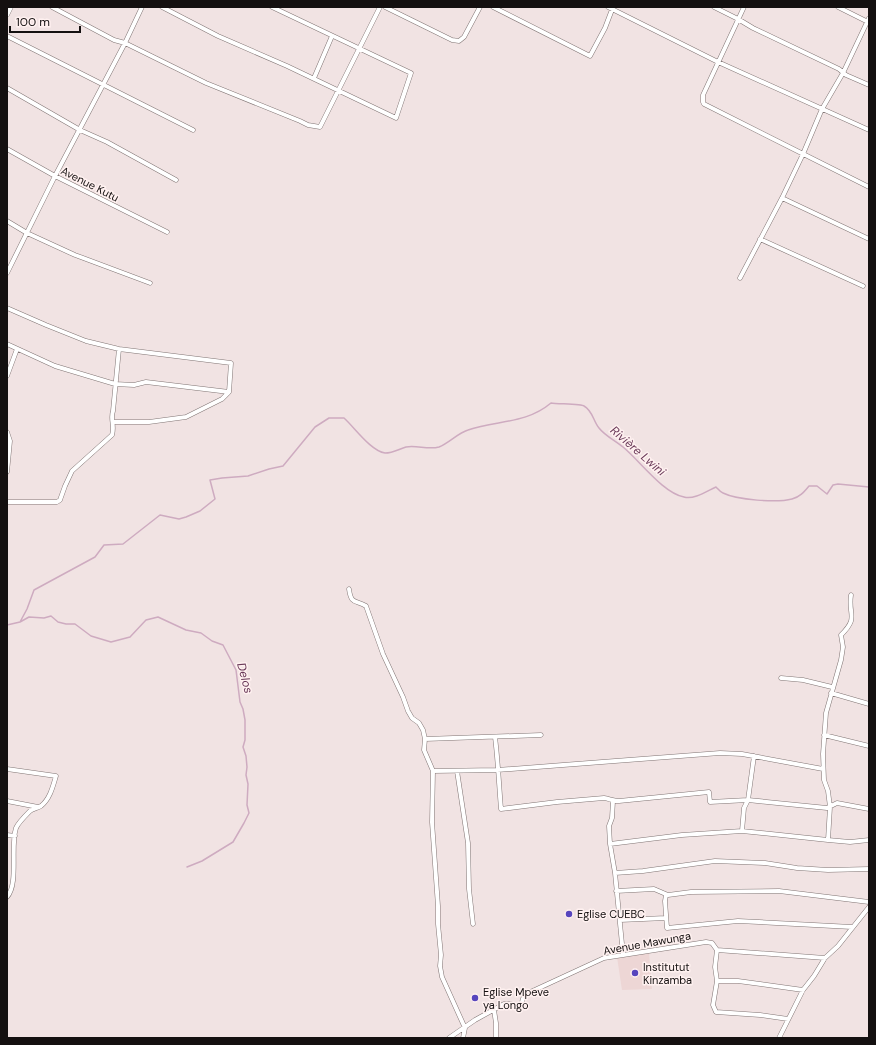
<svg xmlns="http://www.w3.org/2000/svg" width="876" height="1045" font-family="'DM Sans',sans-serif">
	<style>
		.built { fill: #edd6d5 }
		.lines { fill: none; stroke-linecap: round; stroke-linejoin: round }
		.stream { stroke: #ceabc0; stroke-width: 1.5 }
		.street-casing { stroke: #817574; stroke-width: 5 }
		.street { stroke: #fff; stroke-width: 4 }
		.poi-dot { fill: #5745bd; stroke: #fff1f0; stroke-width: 1.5 }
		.labels { text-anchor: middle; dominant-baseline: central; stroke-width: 3; stroke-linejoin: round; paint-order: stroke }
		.street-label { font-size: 11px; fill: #141010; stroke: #fff1f0 }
		.poi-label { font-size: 11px; fill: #141010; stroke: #fff1f0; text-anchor: start }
		.water-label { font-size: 12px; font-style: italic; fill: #6a3a59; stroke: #fff1f0 }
	</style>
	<rect width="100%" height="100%" fill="#f1e3e3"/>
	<path class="built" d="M649,953L652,989L622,990L617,957Z"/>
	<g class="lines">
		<path class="stream" d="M20,622L27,609L34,590L95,557L104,545L123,544L160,515L179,519L186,517L200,511L215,499L210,480L222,478L248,476L269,469L283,466L315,427L329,418H344C355,428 371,451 385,453C393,453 399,449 406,447C417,445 428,450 439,447C449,443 458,433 468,430C497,420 526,424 551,403C557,404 582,404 584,406C593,411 593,421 599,428C605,436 616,441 623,447C640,461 663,493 684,497C694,500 707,491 716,487C718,489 720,492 723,493C737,500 777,503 792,499C800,497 804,492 809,486H817L827,494L833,485L838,484L869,487
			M7,625L20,622L29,617L44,618L51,616L58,622L66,624H75L91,636L111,642L130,637L146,620L158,617L186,630L201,633L212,641L223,645L236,670L240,702L243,709L245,720V740L243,747L246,756L247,767L246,775L248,784L247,805L249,813L244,823L233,842L202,861L187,867"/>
		<defs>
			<path id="street" d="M52,7L114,40L125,43L206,83L300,121L308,125L320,127L380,7
				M162,7L218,36L287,66L396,118L411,73L272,7
				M385,7L452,40L459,41L464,37L480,7
				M493,7L590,56L605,28L613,7
				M608,7L718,62L869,130
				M714,7L738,19L753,28L839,69L846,75L869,85
				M744,7L703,95V102L704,104L869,187
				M838,7L868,22
				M7,15L11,7
				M7,36L193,130
				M314,78L332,36
				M7,88L80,130L107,142L176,180
				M7,149L55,176L167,232
				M782,198L869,239
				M7,221L27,233L75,255L150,283
				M760,239L863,286
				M7,273L55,176L125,43L142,7
				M740,278L782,198L803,154L822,109L843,73L869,18
				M7,308L46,325L86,341L119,349L231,363L229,392L222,399L186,417L149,422H113
				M7,344L55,366L115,384L134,385L146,382L229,392
				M7,376L17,349
				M7,432L10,441L7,472
				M7,502H57L60,500L65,486L72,471L112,435C115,426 110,419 113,411L119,349
				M349,589C351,605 356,600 366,606L383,654L403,697L408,711L412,718L419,723L423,730L425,739L424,750L433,771L432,822L438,906V924L441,955L440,966L442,977L465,1028L463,1038
				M781,678L803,680L832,687
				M831,693L869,704
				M824,735L869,746
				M495,737C498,761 499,785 501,809L557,802L604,798C610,799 613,801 619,801L709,792L710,802L748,800L827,808L837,803L869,809
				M425,739L541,735
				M7,769L56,776C53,786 50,799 41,806C38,808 33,809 30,811C26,815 18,823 16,828C10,846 19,884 7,897
				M433,771L497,770L720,753L742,754L823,769
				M457,771L468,843L469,889L473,924
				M7,801L38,807
				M613,801L612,818L609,826L610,844L615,873L623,954
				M742,831L744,808L748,800L754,756
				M7,835L15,836
				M828,840L830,807L828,791L824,780L823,754L826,713L841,660L843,647L841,635C859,617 848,616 851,595
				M610,844L682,835L742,831L828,840L850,842L869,840
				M615,873L643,871L715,861L765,863L797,868L828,870L869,869
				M616,891L654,889L668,895L691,892L779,891L869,902
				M666,895L665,901L667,928L738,921L852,927
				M620,920L666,918
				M717,950L715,967L717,981L713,1005L716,1012L760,1015L788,1019
				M717,981H738L803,990
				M494,1010L496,1023V1038
				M449,1038L475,1020L504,1004H511L520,1008C523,1004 521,998 526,994L604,958L706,942L712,943L717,950L825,958
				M779,1038L803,990L814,976L825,958L838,946L869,907"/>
		</defs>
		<use href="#street" class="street-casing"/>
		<use href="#street" class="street"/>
	</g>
	<g class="poi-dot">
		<circle cx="569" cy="914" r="4"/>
		<circle cx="635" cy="973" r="4"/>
		<circle cx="475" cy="998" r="4"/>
	</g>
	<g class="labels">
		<g class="street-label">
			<text transform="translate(90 184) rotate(27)">Avenue Kutu</text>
			<text transform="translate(647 943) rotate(-10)">Avenue Mawunga</text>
		</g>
		<g class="poi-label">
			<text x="577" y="914">Eglise CUEBC</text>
			<text x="643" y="967">Institutut<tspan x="643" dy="13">Kinzamba</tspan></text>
			<text x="483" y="992">Eglise Mpeve<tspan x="483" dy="13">ya Longo</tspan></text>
		</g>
		<g class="water-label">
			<text transform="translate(638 451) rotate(41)">Rivière Lwini</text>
			<text transform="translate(245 678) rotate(75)">Delos</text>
		</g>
	</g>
	<rect width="876" height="1045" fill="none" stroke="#141010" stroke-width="16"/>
	<path d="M10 26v6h70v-6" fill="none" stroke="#141010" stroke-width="2"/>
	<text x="16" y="26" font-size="12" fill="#141010" stroke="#fff1f0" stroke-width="3" paint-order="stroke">100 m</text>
</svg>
